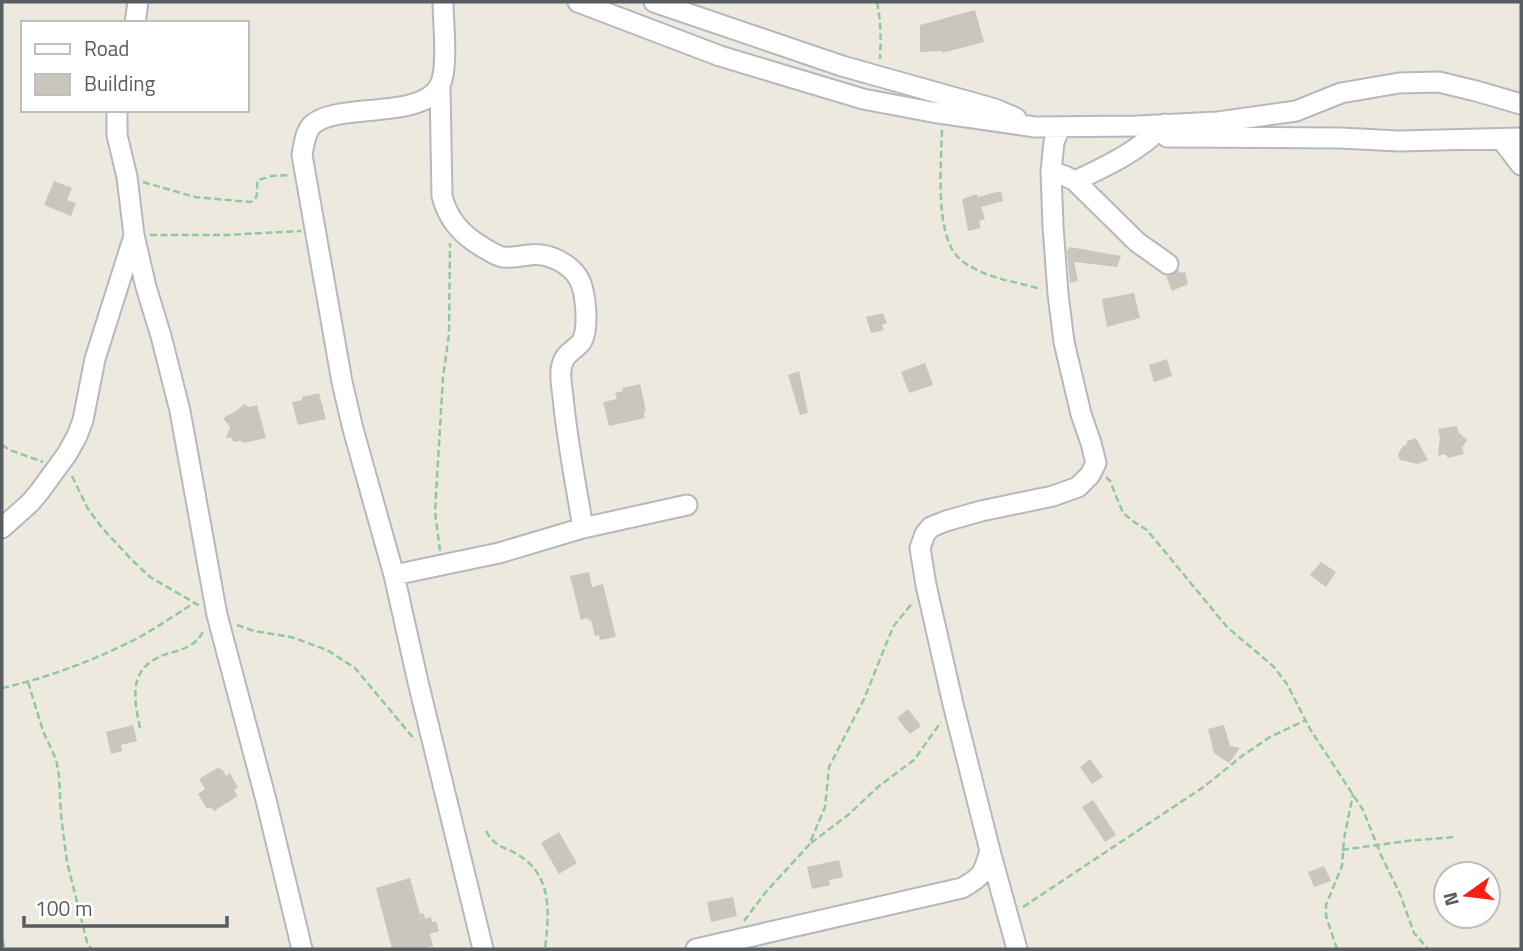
<svg xmlns="http://www.w3.org/2000/svg" width="1523" height="951" font-family="'Titillium Web',sans-serif">
	<style>
		.building { fill: #cac6be }
		.lines { fill: none; stroke-linecap: round; stroke-linejoin: round }
		.minor-casing { stroke: #b5b8be; stroke-width: 23 }
		.path { stroke: #91c99e; stroke-width: 2.5; stroke-dasharray: 7 3.5; stroke-linecap: butt }
		.minor { stroke: #fff; stroke-width: 19 }
	</style>
	<rect width="100%" height="100%" fill="#ede9df"/>
	<path class="building" d="M975,10L984,42L942,53V51L920,52V25Z
		M54,181L72,188L67,200L76,203L71,216L44,205Z
		M1001,191L1003,201L981,207L985,219L979,221L981,228L968,231L962,199L977,194L978,197Z
		M1070,247L1121,256L1117,267L1074,262L1078,281L1070,283L1067,250Z
		M1178,270L1180,273L1185,272L1188,284L1172,291L1166,276L1172,275Z
		M1134,293L1140,318L1107,327L1102,299Z
		M883,313L887,323L882,325L884,330L871,333L866,317Z
		M1167,359L1172,376L1154,382L1149,365Z
		M925,363L933,385L909,393L901,372Z
		M799,371L808,413L800,415L788,375Z
		M640,384L646,411H644L645,418L609,426L603,402L617,399L615,393L623,391L622,388Z
		M319,393L326,419L298,425L292,402L302,400V397Z
		M244,404L249,407L257,405L266,438L244,443L240,441L234,442L232,438H226L230,427L223,418L236,411Z
		M1457,426L1459,433L1467,440L1462,448L1464,454L1448,458L1445,454L1438,456L1440,437L1438,429Z
		M1416,438L1428,460L1418,464L1400,460L1398,455L1402,447L1407,444V441Z
		M1321,562L1336,572L1326,587L1310,575Z
		M589,572L592,587L603,584L616,637L600,640L599,635L595,636L591,620L588,621V618L581,620L570,576Z
		M908,709L921,726L910,734L897,718Z
		M133,725L137,741L121,745L122,751L111,754L106,732Z
		M1224,725L1230,746L1240,748L1229,763L1214,753L1208,729Z
		M1090,759L1103,777L1092,784L1080,767Z
		M219,767L221,770L222,769L226,776L230,773L238,788L234,790L238,796L214,811L211,807L207,809L198,794L205,789L199,779Z
		M1093,800L1116,835L1105,842L1082,807Z
		M559,832L577,863L559,874L541,843Z
		M839,860L843,877L829,880L830,885L812,889L807,867Z
		M1324,866L1331,881L1314,887L1308,872Z
		M410,878L420,914L424,913L425,919L431,917L432,922L436,921L439,931L430,934L433,946L423,949H392L376,888Z
		M733,897L737,916L711,922L707,902Z"/>
	<g class="lines">
		<defs>
			<path id="minor" d="M443,2C443,22 449,71 439,87C419,120 337,102 312,125C305,132 304,145 302,155L342,382L353,429L394,575L418,682L483,949
				M578,2L720,56L863,99L932,112L1035,127L1137,126L1218,122L1296,111L1341,93L1399,83L1439,82L1476,91L1521,104
				M654,2L842,66L995,109L1016,118
				M135,23L138,2
				M440,86L442,196C448,220 462,235 484,248C490,251 496,256 503,257C512,258 519,256 529,255C547,252 570,263 579,279C586,292 589,328 582,341C576,350 565,352 562,365C559,374 562,388 563,397C567,441 576,485 583,528
				M117,110V135L127,177L134,235L146,287L161,336L180,411L217,615L266,800L302,949
				M1167,137L1340,138L1399,141L1521,138
				M1501,139L1521,165
				M1051,172L1065,176L1075,181L1137,242L1168,264
				M1075,181C1107,166 1141,150 1165,124
				M2,528L30,503L40,491L67,454L77,436L83,420L95,359L134,236
				M394,575L499,553L583,528L687,505
				M696,949L962,888C983,876 983,874 990,851
				M1017,949L990,851L953,704L926,585L920,548L925,534L931,527L946,521L981,511L1053,496L1078,487L1090,475L1096,463L1091,443L1081,414L1064,342L1058,294L1053,226L1051,172L1054,142L1060,128"/>
		</defs>
		<use href="#minor" class="minor-casing"/>
		<path class="path" d="M877,2C881,21 881,39 880,59
			M942,130C941,161 935,233 957,256C960,260 966,264 970,266C990,279 1018,282 1041,289
			M143,182L195,197L250,202C261,199 255,188 258,180L272,176L290,175
			M150,235H225L301,231
			M2,445L10,450L43,462
			M72,476L88,509L103,529L132,560L150,577L200,606
			M1106,477L1110,481L1123,513L1134,522L1147,530L1227,627L1273,666L1287,684L1310,729L1363,810L1381,855L1400,894L1414,933L1428,949
			M440,551L435,512L443,377L449,334L450,243
			M237,625L254,631L291,637L327,650L355,668L415,740
			M28,682L43,731L56,759L59,776L61,815L67,862L87,942L91,949
			M2,688C47,678 92,661 134,640C155,629 175,615 194,603
			M140,728C133,695 128,665 170,653C184,649 197,645 204,630
			M486,831C496,849 505,846 520,856C553,877 549,915 545,949
			M811,843L848,815L879,786L914,760L941,722
			M1342,850L1406,841L1454,837
			M1023,907L1205,786L1242,756L1270,737L1306,720
			M744,921L765,893L809,845L825,807L829,767L864,699L893,627L913,602
			M2,940L5,949
			M1337,949L1326,916V905L1342,866L1344,839L1353,794"/>
		<use href="#minor" class="minor"/>
	</g>
	<rect width="1523" height="951" fill="none" stroke="#585d62" stroke-width="7"/>
	<rect x="21" y="21" width="228" height="91" fill="#ffffff" stroke="#bcbec0" stroke-width="2"/>
	<rect x="35" y="44" width="35" height="10" fill="#ffffff" stroke="#bcbec0" stroke-width="2"/>
	<text x="84" y="56" font-size="21" fill="#585d62">Road</text>
	<rect x="35" y="74" width="35" height="21" fill="#cac6be" stroke="#bcbec0" stroke-width="2"/>
	<text x="84" y="91" font-size="21" fill="#585d62">Building</text>
	<g transform="translate(1467 895) rotate(256)"><circle r="33" fill="#ffffff" stroke="#bcbec0" stroke-width="2"/>
	<path d="M0-5L12 26L0 18L-12 26Z" fill="#fb1e17"/>
	<text y="-10" font-size="19" font-weight="bold" text-anchor="middle" fill="#585d62">N</text>
	</g>
	<path d="M24 916v10h203v-10" fill="none" stroke="#585d62" stroke-width="3.5"/>
	<text x="35" y="916" font-size="21" fill="#585d62" stroke="#ffffff" stroke-width="5" paint-order="stroke">100 m</text>
</svg>
